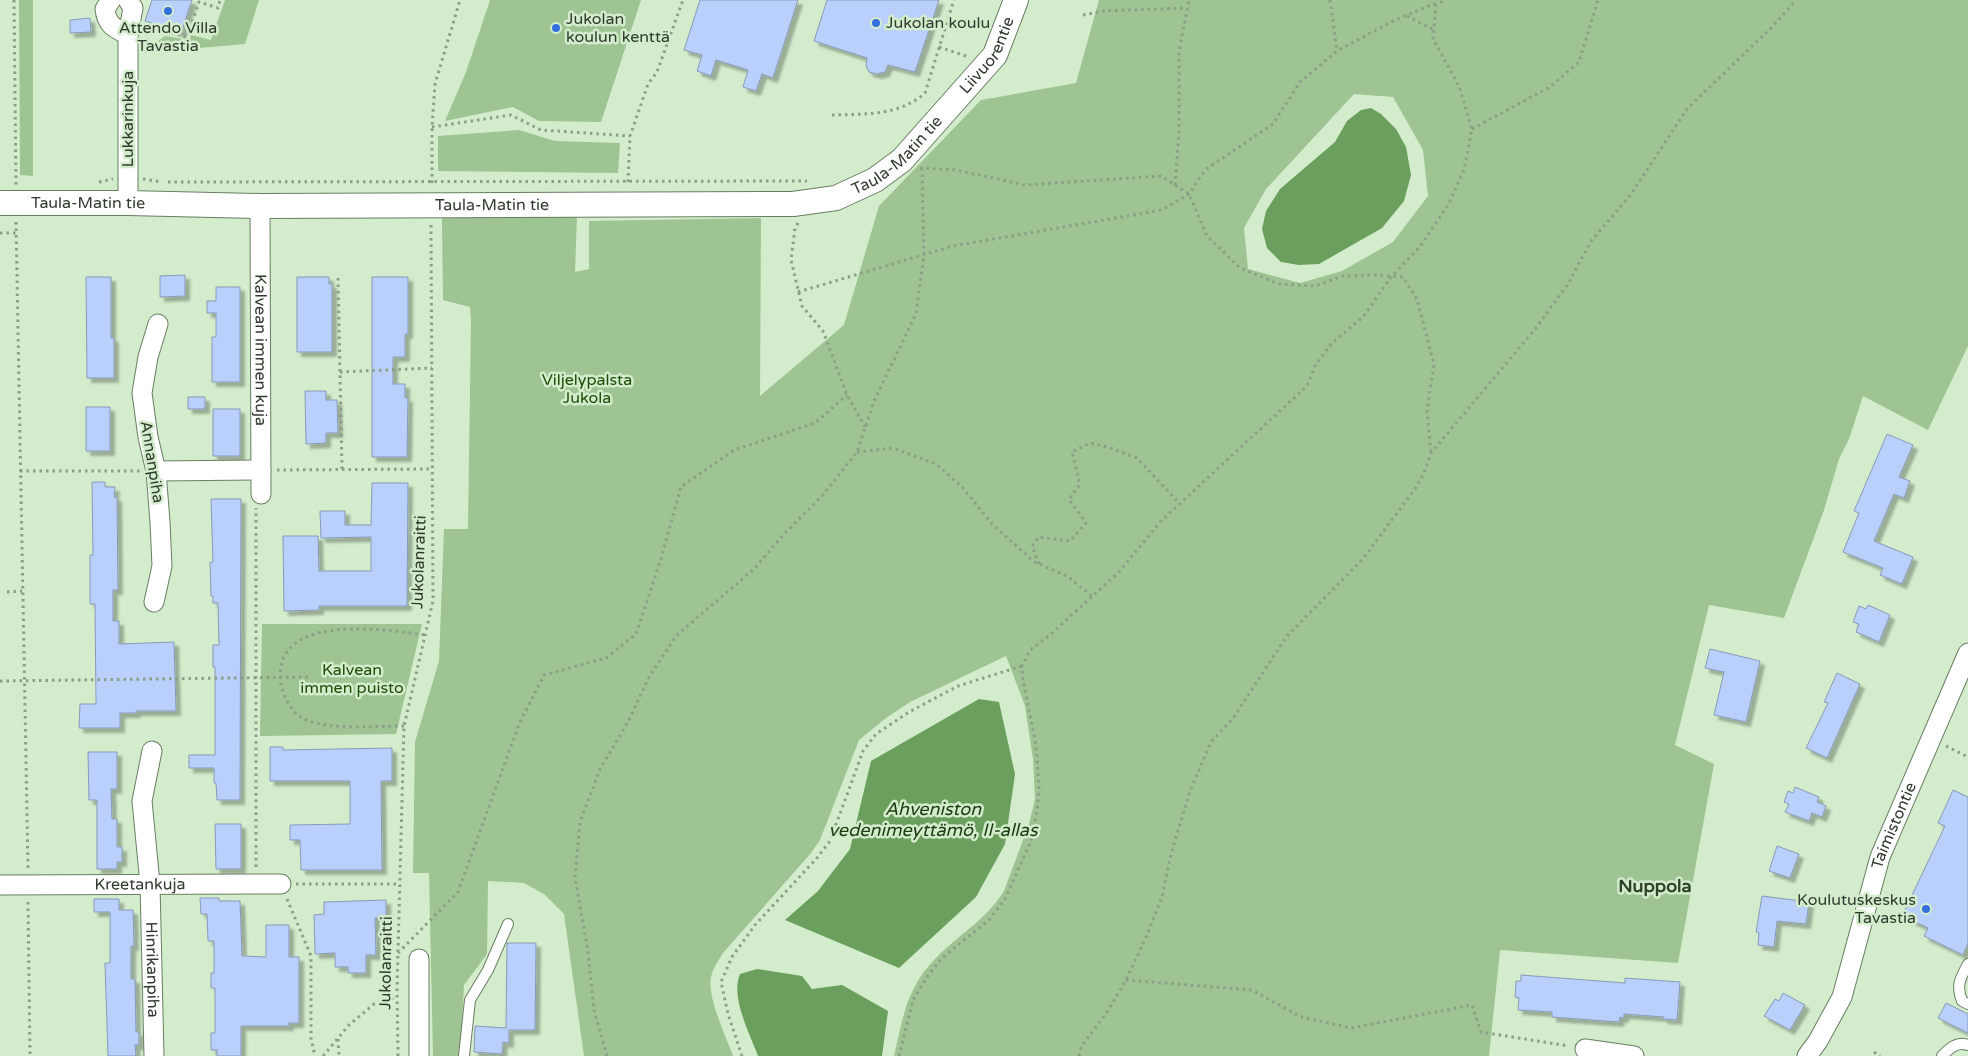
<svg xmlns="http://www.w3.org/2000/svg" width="1968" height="1056" font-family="'Varela Round',sans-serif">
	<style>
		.green { fill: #9ec493; fill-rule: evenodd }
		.water { fill: #6b9f5d }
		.building { fill: #b8d0fb; stroke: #8899b8; filter: url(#shadow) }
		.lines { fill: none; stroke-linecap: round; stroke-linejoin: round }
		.service-casing { stroke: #687e62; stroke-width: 12 }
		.minor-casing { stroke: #687e62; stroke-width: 21 }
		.tertiary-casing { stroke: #687e62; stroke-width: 26 }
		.path { stroke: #8b9e86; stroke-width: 3; stroke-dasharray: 2.5 4; stroke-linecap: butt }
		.service { stroke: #fff; stroke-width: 10 }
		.minor { stroke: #fff; stroke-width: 19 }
		.tertiary { stroke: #fff; stroke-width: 24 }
		.poi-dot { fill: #356fde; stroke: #d3eccc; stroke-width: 2 }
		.labels { text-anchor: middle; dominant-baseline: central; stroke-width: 5; stroke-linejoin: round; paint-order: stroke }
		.poi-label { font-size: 16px; fill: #303a2e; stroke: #d3eccc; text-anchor: start }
		.street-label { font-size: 16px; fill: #303a2e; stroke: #d3eccc }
		.park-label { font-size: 16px; fill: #1c4e07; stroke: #d3eccc }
		.water-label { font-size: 18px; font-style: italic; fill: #1b3e10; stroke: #d3eccc }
		.neighbourhood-label { font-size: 18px; font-weight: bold; fill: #2e4228; stroke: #d3eccc }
	</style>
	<defs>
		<filter id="shadow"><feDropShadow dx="4.5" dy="4.5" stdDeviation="1" flood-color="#0004"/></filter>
	</defs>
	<rect width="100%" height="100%" fill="#d3eccc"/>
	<path class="green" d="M19,0H33V176L20,175Z
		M225,0H259L245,44L142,53L165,36L189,40L191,35L211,40Z
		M490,0H641L601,122L539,121L513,107L445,121L466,72Z
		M1099,0H1968V346L1928,430L1863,396L1849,439L1839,459L1824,510L1784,618L1709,605L1675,745L1714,764L1678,963L1500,950L1489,1056H894C903,1018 906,988 936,958C958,935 987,919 1004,891L1029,824L1035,799L1033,759L1025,706L1006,656L910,702L886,718L859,740L820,840L811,853L723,953C719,960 713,968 711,977C707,998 726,1036 733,1056H584L564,914L544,894L524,883L488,881L487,954L464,985L460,1056H433L429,873H413L415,742L439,661L444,529H468L471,320L470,307L443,300L442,218L449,213L577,216L575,272L589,269V221L761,218L760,396L844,325L879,206L981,100L1076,83ZM1354,94L1393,97L1423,150L1428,196L1393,242L1342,271L1300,283L1248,269L1244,228L1266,189Z
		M519,130L555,141L620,143L618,173L438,171V136Z
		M262,624H422L396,734L260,736Z"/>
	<path class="water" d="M1371,108L1381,114L1396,129L1406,147L1411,175L1404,201L1382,228L1319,264L1299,265L1281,262L1267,248L1262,229L1266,211L1280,189L1335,142L1347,121L1361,110Z
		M979,699L999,702L1015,774L1005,844L976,897L899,968L785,920L818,891L850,849L871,761Z
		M757,969L802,976L812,989L842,985L888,1011L882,1056H758C750,1034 730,997 740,974Z"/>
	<path class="building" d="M152,0H192L181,33L145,21Z
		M700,0H798L773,78L762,74L756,91L743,87L748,70L716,60L711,76L697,71L702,55L684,50Z
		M827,0H939L915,72L888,65L885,72L877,74L869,72L866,66L867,58L814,41Z
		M90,18L91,32L70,33V20Z
		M185,275V296L160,297V276Z
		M86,277H111V338H114V378H87Z
		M297,277H329V284H332V352H297Z
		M372,277H408V334H405V357H393V384H405V398H408L407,457H372Z
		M216,287H240V382H212V337H216V313H207V301H216Z
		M305,391H326V400H337L338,433H326V443L306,444Z
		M188,397H205V409H188Z
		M86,407H110V451H86Z
		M213,409H240V456H213Z
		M1887,434L1913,445L1899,477L1910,481L1904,498L1894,494L1874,541L1913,557L1902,584L1880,575L1883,568L1843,552L1859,513L1854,511Z
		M92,482H105V487H115L114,497H117L118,590H113V621H119V644L174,642L176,711H136V713H120V728H79L80,704H96L95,604H90V555H93Z
		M372,483H408L407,606H319V610L284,611L283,536H318L319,571H371V537L321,538L320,511H345V525H371Z
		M211,499H241L240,800H217L216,783H214V768H189V755H215V667H213V645H219L218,603H213V596H211L210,562H213Z
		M1868,605L1890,615L1879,642L1856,632L1859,624L1853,622L1859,606L1866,609Z
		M1710,649L1760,661L1746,722L1714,715L1724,672L1705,668Z
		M1837,673L1860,684L1827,758L1806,748L1828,703L1824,702Z
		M270,747H283V750L392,748V781H381L382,870H301L300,840H290V825L350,824V781H270Z
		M88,752H117V789H111L112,819H117V847H122V862H117V869H97V800H89Z
		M1795,787L1819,797L1817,802L1826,806L1822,817L1812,813L1809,821L1785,812L1789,804L1784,802L1788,791L1793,793Z
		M1953,790L1968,797V943L1963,955L1924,936L1928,928L1902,916L1945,826L1938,823Z
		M215,824H241V869H216Z
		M1777,846L1799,854L1790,878L1769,871Z
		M1762,896L1809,902L1806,924L1777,921L1774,947L1758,945L1759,933L1756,932Z
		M200,898H219V901H240L242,956L266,957V925H289V957H299V1023H289V1026H241V1056H217V1050H211V1033H215V988H211V973H214V941H208L207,914H201Z
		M94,899H119V910H133L134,946H131V979H135L136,1032H139V1045H135L136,1056H108L105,963H110V912H94Z
		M386,900V918H375L376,955H366V973H348V967H335V953L315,954L314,915L324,914V902Z
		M507,943H536L535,1030H509V1043L503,1042L502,1054L474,1052L475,1026L506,1028Z
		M1521,975L1625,983V978L1680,982L1677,1020L1663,1019L1664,1017L1624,1014V1018L1620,1017L1619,1022L1552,1017V1012L1518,1010L1519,998L1515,997L1516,981H1521Z
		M1783,993L1805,1005L1790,1030L1764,1016L1775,999L1779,1001Z
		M1946,1003L1968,1014V1033L1938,1018Z"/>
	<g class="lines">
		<defs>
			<path id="service" d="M1968,964C1960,979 1956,985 1962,1001L1968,1004
				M464,1056L470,1000L488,970L508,924
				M1942,1056C1950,1048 1957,1041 1968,1045"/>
			<g id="minor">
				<path d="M111,0L105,9C107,26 115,28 128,35"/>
				<path d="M128,0L133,8L128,35V203"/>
				<path id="s1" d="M260,206L261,494"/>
				<path d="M156,471L261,470"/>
				<path d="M154,602L162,566L160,522L156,471L148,437L142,393L148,357L158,324"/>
				<path id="s2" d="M152,751L142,801L150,884L154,1056"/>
				<path id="s3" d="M0,885L281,884"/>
				<path d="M1585,1049L1634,1056"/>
				<path d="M419,1056V959"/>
				<path id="s4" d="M1807,1056L1818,1041L1842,997L1880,857L1968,653"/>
			</g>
			<g id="tertiary">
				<path id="s5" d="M0,203H128L260,206L793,204L836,198L875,180L902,160L995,55L1016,0"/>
			</g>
		</defs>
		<use href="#service" class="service-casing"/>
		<use href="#minor" class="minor-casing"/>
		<use href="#tertiary" class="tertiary-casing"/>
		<path class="path" d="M14,0L16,186
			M1330,0L1337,51
			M1083,15L1104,11L1186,8
			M1407,16L1434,30
			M146,26L187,37L199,2L218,8L220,0
			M939,47L969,57
			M832,115C865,114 899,116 925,93L954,0
			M432,127L511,115L541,130L630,136
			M1472,129L1550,87L1579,62L1598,0
			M920,168L956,170L1025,185L1161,176L1189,194L1207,236L1240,268L1279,284L1315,286L1342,276L1377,275L1403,277L1417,299L1434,365L1427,410L1431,453
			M143,179L162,182
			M99,182L113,179
			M168,182L807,181
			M628,182L630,136L648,84L657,72L683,0
			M432,183V127L435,84L460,0
			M1175,185L1179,132V52L1189,0
			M16,222L28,868
			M798,223L795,228L791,260L802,306L823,331L847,395L865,427
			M0,233H16
			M338,278L342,470
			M798,292L953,246L1162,210L1189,194L1205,170L1273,124L1300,82L1337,51L1393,21L1436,3
			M340,372L432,368
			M857,452L893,448L936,464L962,487L992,524L1033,561L1067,576L1092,596
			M277,470L432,469
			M20,471H140
			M1039,564L1032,546L1039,537L1070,541L1086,523L1069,499L1080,484L1072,452L1090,443L1111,448L1137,458L1180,504
			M7,592L22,591
			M0,681L309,677
			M404,726C376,726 331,730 306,720C292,714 284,698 281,684C270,612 384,629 425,635
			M1946,746L1968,757
			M256,867V508
			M296,884H400
			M287,899L311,956V1038L315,1056
			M28,902L30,1056
			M398,953L458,892L519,724L544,675L606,658L636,634L660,562L681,487L734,450L815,423L847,395
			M1126,980L1252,990L1301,1017L1351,1028L1472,1005L1481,1032L1569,1046
			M338,1039L339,1056
			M1874,1052L1880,1056
			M323,1056L349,1025L374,1004L397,997
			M398,1056L397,989L404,726L433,601L431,224
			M607,1056L594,1010L588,952L575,877L580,822L600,769L628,722L649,677L676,636L754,569L783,535L822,496L857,452L874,401L916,314L924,255L922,169
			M742,1056L728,1014L721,982L732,957L755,925L817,858L830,841L863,751L876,734L909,712L958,686L1022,666
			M899,1056L913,1000L927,977L942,958L990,919L1005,899L1031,841L1037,812L1039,787L1036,745L1023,680L1022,666L1030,650L1051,634L1119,572L1161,521L1307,386L1315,366L1332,343L1363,317L1391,277L1419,248L1448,205L1464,170L1472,129L1459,86L1433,39L1436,5L1445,0
			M1079,1056L1081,1047L1107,1012L1126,980L1147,935L1162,897L1171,854L1190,791L1211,742L1234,717L1286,637L1362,560L1415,489L1424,473L1431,453L1536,328L1568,284L1591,241L1629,197L1687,109L1774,25L1796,0"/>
		<use href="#service" class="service"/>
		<use href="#minor" class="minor"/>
		<use href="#tertiary" class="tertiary"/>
	</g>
	<g class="poi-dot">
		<circle cx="168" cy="11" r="5"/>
		<circle cx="876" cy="23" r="5"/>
		<circle cx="556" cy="28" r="5"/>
		<circle cx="1926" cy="909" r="5"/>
	</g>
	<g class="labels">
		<g class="poi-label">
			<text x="566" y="19">Jukolan<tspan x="566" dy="18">koulun kenttä</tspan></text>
			<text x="886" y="23">Jukolan koulu</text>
			<text x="168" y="28" text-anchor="middle">Attendo Villa<tspan x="168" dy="18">Tavastia</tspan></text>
			<text x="1916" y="900" text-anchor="end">Koulutuskeskus<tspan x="1916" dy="18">Tavastia</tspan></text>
		</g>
		<g class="street-label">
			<text stroke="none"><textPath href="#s5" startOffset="1049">Liivuorentie</textPath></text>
			<text transform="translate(128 119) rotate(-90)">Lukkarinkuja</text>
			<text stroke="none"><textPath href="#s5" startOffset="912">Taula-Matin tie</textPath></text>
			<text stroke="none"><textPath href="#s5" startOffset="88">Taula-Matin tie</textPath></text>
			<text stroke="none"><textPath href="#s5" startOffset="492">Taula-Matin tie</textPath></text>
			<text stroke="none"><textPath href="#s1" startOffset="144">Kalvean immen kuja</textPath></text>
			<text transform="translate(152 462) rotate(81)">Annanpiha</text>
			<text transform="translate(419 562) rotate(-88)">Jukolanraitti</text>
			<text stroke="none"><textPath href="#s4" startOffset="248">Taimistontie</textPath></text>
			<text stroke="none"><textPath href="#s3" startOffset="140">Kreetankuja</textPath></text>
			<text transform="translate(386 963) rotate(-89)">Jukolanraitti</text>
			<text stroke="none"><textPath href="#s2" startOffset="220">Hinrikanpiha</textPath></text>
		</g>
		<g class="park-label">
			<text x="587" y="380">Viljelypalsta<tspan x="587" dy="18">Jukola</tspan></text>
			<text x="352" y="670">Kalvean<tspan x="352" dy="18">immen puisto</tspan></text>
		</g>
		<g class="water-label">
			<text x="933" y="809">Ahveniston<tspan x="933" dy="21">vedenimeyttämö, II-allas</tspan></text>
		</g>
		<g class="neighbourhood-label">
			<text x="1655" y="886">Nuppola</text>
		</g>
	</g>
</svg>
